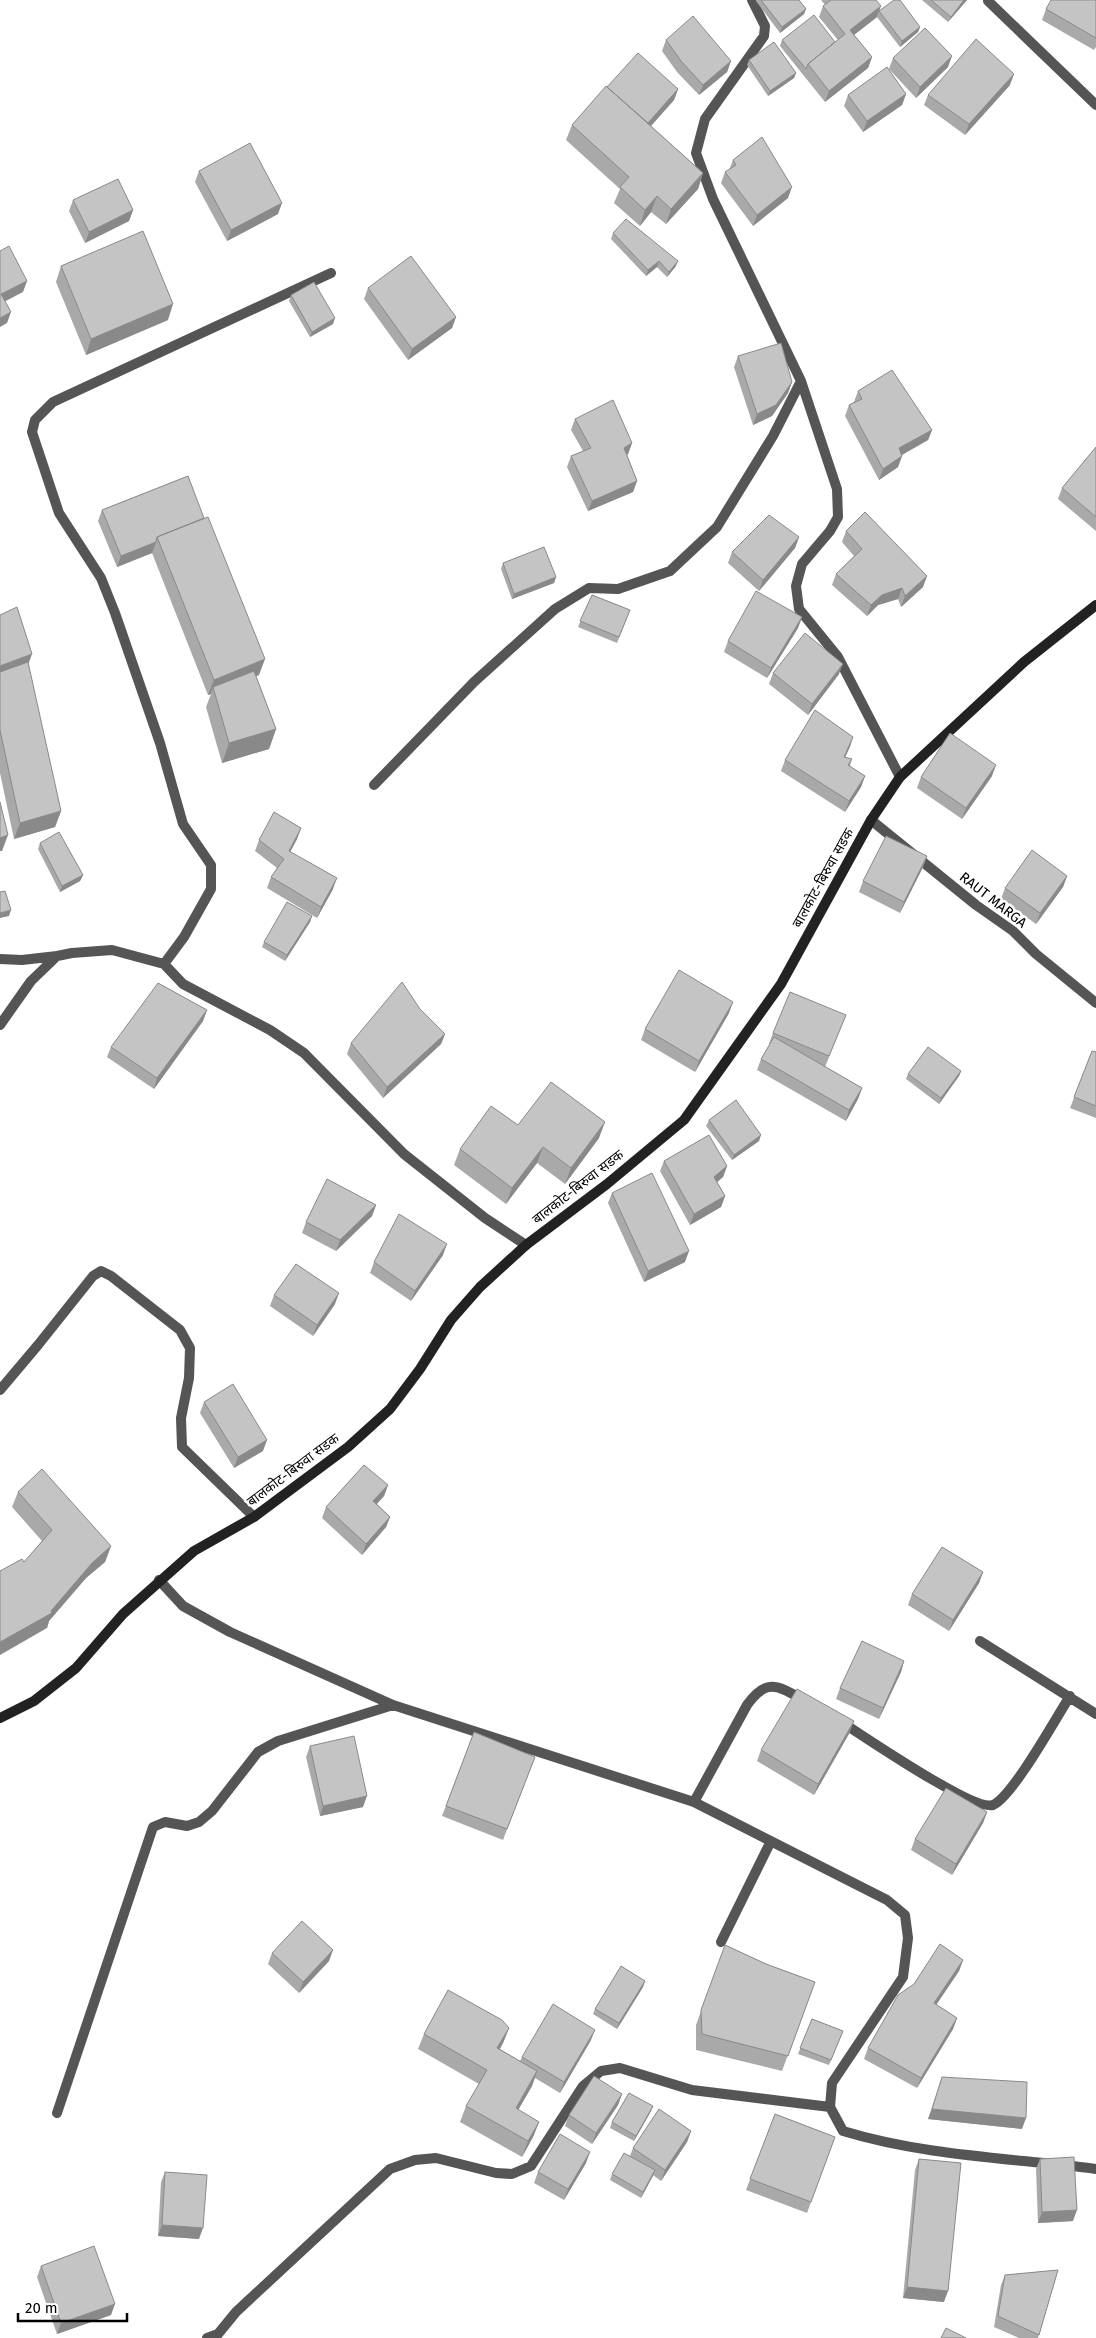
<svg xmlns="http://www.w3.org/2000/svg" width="1096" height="2338" font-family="'Fira Sans','Noto Sans Devanagari',sans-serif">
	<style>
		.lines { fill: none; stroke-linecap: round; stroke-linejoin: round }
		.street { stroke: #555; stroke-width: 10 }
		.secondary { stroke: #222; stroke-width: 10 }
		.wall { fill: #a9a9a9 }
		.shaded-wall { fill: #898989 }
		.building { fill: #c4c4c4; stroke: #898989 }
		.labels { text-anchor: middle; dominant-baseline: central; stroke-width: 5; stroke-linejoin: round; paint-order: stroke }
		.street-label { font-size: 14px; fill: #000; stroke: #fff }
	</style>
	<rect width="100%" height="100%" fill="#fff"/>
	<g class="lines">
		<path class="street" d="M752,0L765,26L764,36L705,119L696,153L713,199L801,381L837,489L838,517L830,531L802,564L796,586L799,609L838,657L900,777
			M988,1L1096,105
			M374,785L474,682L555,609L589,588L618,589L670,571L717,527L773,436L801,381
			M871,820L976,905L1013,931L1036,954L1096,1003
			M0,959L22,960L57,956
			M164,964L184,937L211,889V865L183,824L160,743L115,613L101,578L59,513L32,432L35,420L53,402L331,273
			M0,1025L31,981L57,956L72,953L112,950L164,964L183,984L270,1030L304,1053L404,1154L485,1218L526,1245
			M0,1390L38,1345L93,1276L101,1271L111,1276L180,1330L190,1348L189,1378L181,1418L182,1447L254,1517
			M159,1580L183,1606L230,1632L393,1705L694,1802L887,1900L905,1915L908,1938L903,1977L832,2083L830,2107L843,2131C925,2156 1012,2158 1096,2169
			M980,1641L1096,1714
			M840,1721C862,1735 974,1812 993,1805C1013,1796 1056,1718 1070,1696
			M694,1802L747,1705C767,1677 778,1686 804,1700
			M721,1942L771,1841
			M57,2113L153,1827L165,1822L187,1826L199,1822L212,1811L258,1752L278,1741L393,1705
			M207,2338L218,2334L236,2312L390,2169L415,2160L436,2158L496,2173L512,2174L531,2166L583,2086L601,2071L620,2068L692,2090L830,2107"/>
		<path class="secondary" d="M0,1718L34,1701L76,1668L123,1614L194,1551L254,1517L348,1447L390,1409L420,1369L451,1320L480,1287L526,1245L607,1184L684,1120L781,984L871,820L900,777L1024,662L1096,605"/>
	</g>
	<path class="wall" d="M756,0H799L806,9L804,14L780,33L756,1Z
		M821,0H876L877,17L854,35L872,57L868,68L825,102L780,46L782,40L835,42L838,40L819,17L823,6L825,5Z
		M922,0H967L948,22Z
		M1096,0V47L1094,50L1042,20L1046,9Z
		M879,11L920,27L918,32L900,47L877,17Z
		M666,40L731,61L727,72L699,95L677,72L662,51Z
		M893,58L948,67L916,98L889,69Z
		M749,60L796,73L794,78L768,96L747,65Z
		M1010,85L965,135L924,105L928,95Z
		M608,87L678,89L674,100L651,126L703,173L698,189L666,224L651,212L640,226L614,203L620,189L566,140L572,125Z
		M906,94L902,105L863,132L844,106L848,95Z
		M733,160L788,198L753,226L721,183L725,172L729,170Z
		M199,171L278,214L227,241L195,182Z
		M73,200L133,210L129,221L85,243L69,211Z
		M613,233L676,266L667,277L657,267L646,276L611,239Z
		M61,266L168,320L86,355L56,282Z
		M368,288L456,317L452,328L408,360L364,299Z
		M291,295L333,324L310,337L289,301Z
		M738,356L792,382L788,393L772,416L753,425L734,367Z
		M858,391L932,430L928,440L901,455L902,456L898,467L879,480L845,416L849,405L854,402Z
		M575,419L632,443L628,454L627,455L637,481L633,492L588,511L567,467L571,456L583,451L571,430Z
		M1096,447V531L1058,499L1062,488Z
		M188,476L259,675L256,676L276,729L269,749L222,763L206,707L211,694L208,695L152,553L117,567L98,521L102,510Z
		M846,531L923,587L901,607L898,599L878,605L867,616L832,585L836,574L854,556L842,542Z
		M799,537L795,548L759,591L728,563L732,552Z
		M503,563L556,577L554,583L512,599L501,569Z
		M592,595L630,610L617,643L578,627Z
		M0,615L61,811L55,827L14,839L0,773Z
		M802,617L798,628L767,678L724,652L728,641Z
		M773,673L839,674L808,715L769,684Z
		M853,737L845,757L852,759L850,766L865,776L861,787L845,812L781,771L785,760Z
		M992,776L962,819L917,788L921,777Z
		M301,828L297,839L290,852L333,889L317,918L267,888L271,877L277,868L255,851L259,840Z
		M40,843L83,875L80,881L60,892L38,849Z
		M927,856L923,867L900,913L859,892L863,881Z
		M1067,876L1063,887L1036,924L1001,899L1005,888Z
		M312,916L310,922L285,961L262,947L264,942Z
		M207,1010L203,1021L154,1089L107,1057L111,1047Z
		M729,1013L695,1072L641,1040L645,1029Z
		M846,1015L825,1067L862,1088L858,1099L846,1121L757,1070L761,1059L770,1044H769L773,1033Z
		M445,1034L441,1044L383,1098L347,1054L351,1043Z
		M1092,1051L1096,1052V1118L1070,1108Z
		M961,1071L959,1076L939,1104L906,1079L908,1074Z
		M709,1120L759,1141L732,1160L706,1126Z
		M518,1125L599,1138L565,1184L537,1163L506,1204L454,1165L460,1149Z
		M664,1161L727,1166L723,1177L717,1182L725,1196L721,1207L690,1225L660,1171Z
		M612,1193L685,1262L644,1282L608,1203Z
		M376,1205L372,1216L336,1251L302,1233L306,1222Z
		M443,1255L411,1301L370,1273L374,1262Z
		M274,1295L335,1304L313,1336L270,1306Z
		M204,1402L263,1451L234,1468L200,1413Z
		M388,1485L384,1496L377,1504L390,1517L386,1527L362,1555L322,1518L326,1507Z
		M18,1492L111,1546L105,1562L86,1578L49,1621L47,1628L24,1562L42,1541L12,1507Z
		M983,1572L979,1583L949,1631L908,1605L912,1594Z
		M904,1661L901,1672L879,1719L836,1699L840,1688Z
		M474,1732L535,1757L503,1840L442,1816Z
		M850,1732L814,1795L757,1761L761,1750Z
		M310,1746L363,1807L320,1816L306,1757Z
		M987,1812L983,1823L952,1875L911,1850L915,1839Z
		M725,1945L766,1964L815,1982L782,2071L696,2050V2025Z
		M272,1953L329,1961L299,1993L268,1964Z
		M963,1960L959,1971L936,2005L957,2018L953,2029L917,2088L864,2059L868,2048Z
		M645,1981L643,1987L617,2029L593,2014L595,2009Z
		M812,2019L843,2031L829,2065L798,2054Z
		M509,2028L503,2043L500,2049L520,2061L522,2057L591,2040L560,2093L535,2078L532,2086L518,2110L539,2122L533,2137L522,2157L460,2122L466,2106L479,2084L418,2049L424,2034Z
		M942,2077L1022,2129L928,2119Z
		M622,2094L618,2105L592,2144L565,2126L569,2115Z
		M653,2106L651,2111L634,2141L610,2128L612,2122Z
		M775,2114L835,2137L807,2213L746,2190Z
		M691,2131L687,2142L661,2181L653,2175L641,2198L610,2180L612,2174L630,2156L633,2148Z
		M919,2159L944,2302L903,2298L915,2170Z
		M1040,2159L1073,2221L1038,2223L1036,2169Z
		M586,2163L564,2200L534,2183L538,2172Z
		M165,2172L199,2239L158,2236L161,2182Z
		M41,2266L111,2315L57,2334L37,2277Z
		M1058,2270L1038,2338H1019L994,2327L1001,2285L1005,2275Z"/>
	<path class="shaded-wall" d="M964,0H967L948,22L951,17Z
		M881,6L877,17L846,41L850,30Z
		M806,9L804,14L780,33L782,27Z
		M920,27L918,32L900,47L902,41Z
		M952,56L948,67L916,98L920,87Z
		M872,57L868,68L825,102L829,91Z
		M731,61L727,72L699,95L703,85Z
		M796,73L794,78L768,96L770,91Z
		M1014,74L1010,85L965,135L969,124Z
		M678,89L674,100L641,137L645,127Z
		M906,94L902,105L863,132L867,121Z
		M703,173L698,189L666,224L671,209Z
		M792,187L788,198L753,226L757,215Z
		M657,196L651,212L640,226L645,210Z
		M282,203L278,214L227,241L231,230Z
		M133,210L129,221L85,243L89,232Z
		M659,261L657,267L646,276L648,270Z
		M678,261L676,266L667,277L669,272Z
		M27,281L23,292L0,304L1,294Z
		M173,304L168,320L86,355L91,339Z
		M11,312L7,323L0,327V318Z
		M456,317L452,328L408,360L412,349Z
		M335,318L333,324L310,337L312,332Z
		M792,382L788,393L772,416L753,425L757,414Z
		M932,430L928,440L895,459L899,448Z
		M632,443L628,454L620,459L624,448Z
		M902,456L898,467L879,480L883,469Z
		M637,481L633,492L588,511L592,501Z
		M799,537L795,548L759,591L763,580Z
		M156,542L152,553L117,567L121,556Z
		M927,576L923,587L901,607L905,596Z
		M556,577L554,583L512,599L514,594Z
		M902,588L898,599L878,605L867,616L871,605L882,595Z
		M802,617L798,628L767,678L771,668Z
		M32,654L28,665L0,675V666Z
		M265,659L259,675L215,693L213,687L211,694L208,695L214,680Z
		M843,664L839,674L808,715L812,704Z
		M276,729L269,749L222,763L229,743Z
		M853,737L850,747L840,768L844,757Z
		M996,765L992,776L962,819L966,808Z
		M865,776L861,787L845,812L849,801Z
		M61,811L55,827L14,839L20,823Z
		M301,828L297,839L285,862L289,851Z
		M8,835L2,851H0V838Z
		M927,856L923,867L900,913L904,902Z
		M83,875L80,881L60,892L62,886Z
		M1067,876L1063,887L1036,924L1040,913Z
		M337,878L333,889L317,918L321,907Z
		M11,910L9,916L0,918V913Z
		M312,916L310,922L285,961L287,955Z
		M733,1002L729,1013L695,1072L699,1061Z
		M207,1010L203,1021L154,1089L157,1078Z
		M445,1034L441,1044L383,1098L387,1087Z
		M961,1071L959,1076L939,1104L941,1098Z
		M862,1088L858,1099L846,1121L849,1110Z
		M605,1122L599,1138L565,1184L571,1168Z
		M761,1135L759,1141L732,1160L734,1155Z
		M543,1147L537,1163L506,1204L512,1188Z
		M727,1166L723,1177L710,1188L714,1177Z
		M725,1196L721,1207L690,1225L694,1214Z
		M376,1205L372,1216L336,1251L340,1240Z
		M447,1244L443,1255L411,1301L415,1291Z
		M689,1251L685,1262L644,1282L648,1271Z
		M339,1293L335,1304L313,1336L317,1325Z
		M267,1440L263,1451L234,1468L238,1457Z
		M388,1485L384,1496L369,1512L373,1501Z
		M390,1517L386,1527L362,1555L366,1544Z
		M111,1546L105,1562L86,1578L49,1621L47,1628L0,1655V1642L51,1611L92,1563Z
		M983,1572L979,1583L949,1631L953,1620Z
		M904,1661L901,1672L879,1719L883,1708Z
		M854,1721L850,1732L814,1795L818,1784Z
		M367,1796L363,1807L320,1816L323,1806Z
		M987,1812L983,1823L952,1875L956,1864Z
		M333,1950L329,1961L299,1993L303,1982Z
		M963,1960L959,1971L930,2014L934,2003Z
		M645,1981L643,1987L617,2029L619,2023Z
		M957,2018L953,2029L917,2088L921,2078Z
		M509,2028L503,2043L491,2063L497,2048Z
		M595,2030L591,2040L560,2093L564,2082Z
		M537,2071L532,2086L510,2124L516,2108Z
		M622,2094L618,2105L592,2144L596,2133Z
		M653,2106L651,2111L634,2141L636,2136Z
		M932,2109L1026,2118L1022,2129L928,2119Z
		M539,2122L533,2137L522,2157L528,2141Z
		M691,2131L687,2142L661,2181L665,2170Z
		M590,2152L586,2163L564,2200L568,2189Z
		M655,2170L653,2176L641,2198L643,2192Z
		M1077,2210L1073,2221L1038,2223L1042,2212Z
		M162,2225L203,2228L199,2239L158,2236Z
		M907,2287L948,2291L944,2302L903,2298Z
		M115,2304L111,2315L57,2334L61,2323Z"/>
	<path class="building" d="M761,0H799L806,9L782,27Z
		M831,0H876L881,6L850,30L872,57L829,91L808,64L845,34L823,6Z
		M894,0H900L920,27L902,41L879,11Z
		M931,0H964L951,17Z
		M1051,0H1096V38L1046,9Z
		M814,15L835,42L808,64L806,69L782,40Z
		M693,16L731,61L703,85L681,61L666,40Z
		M925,28L952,56L920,87L893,58Z
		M976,39L1014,74L969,124L928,95Z
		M774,42L796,73L770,91L749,60Z
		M638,53L678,89L648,123L607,87Z
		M887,67L906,94L867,121L848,95Z
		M606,86L703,173L671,209L657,196L645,210L620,187L629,177L572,125Z
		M762,137L792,187L757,215L725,172L736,165L733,160Z
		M250,143L282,203L231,230L199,171Z
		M118,179L133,210L89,232L73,200Z
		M626,219L678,261L669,272L659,261L648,270L613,233Z
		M143,231L173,304L91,339L61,266Z
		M9,246L27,281L1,294L11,312L0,318V251Z
		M411,256L456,317L412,349L368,288Z
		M314,282L335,318L312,332L291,295Z
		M781,343L792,382L776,405L757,414L738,356Z
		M892,370L932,430L899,448L902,456L883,469L849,405L862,399L858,391Z
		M613,400L632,443L624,448L637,481L592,501L571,456L591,448L575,419Z
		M1096,447V517L1062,488Z
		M188,476L204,518L157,537L156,542L121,556L102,510Z
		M865,512L927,576L905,596L902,588L882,595L871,605L836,574L862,549L846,531Z
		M769,515L799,537L763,580L732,552Z
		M208,517L265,659L214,680L157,537Z
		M544,547L556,577L514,594L503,563Z
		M756,591L802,617L771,668L728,641Z
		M592,595L630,610L619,637L580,621Z
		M17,607L32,654L0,666V615Z
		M805,633L843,664L812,704L773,673Z
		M28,662L61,811L20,823L0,730V672Z
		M254,671L276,729L229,743L213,687Z
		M815,710L853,737L844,757L852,759L848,765L865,776L849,801L785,760Z
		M950,733L996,765L966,808L921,777Z
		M0,802L8,835L0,838Z
		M274,812L301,828L289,851L337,878L321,907L271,877L284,859L259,840Z
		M59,832L83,875L62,886L40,843Z
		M886,836L927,856L904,902L863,881Z
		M1032,850L1067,876L1040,913L1005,888Z
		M5,891L11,910L0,913V892Z
		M287,902L312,916L287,955L264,942Z
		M679,970L733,1002L699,1061L645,1029Z
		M402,982L420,1009L445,1034L387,1087L351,1043Z
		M158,983L207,1010L157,1078L111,1047Z
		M790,992L846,1015L829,1056L773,1033Z
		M774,1037L862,1088L849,1110L761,1059Z
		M928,1047L961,1071L941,1098L908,1074Z
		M1092,1051L1096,1052V1106L1074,1097Z
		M551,1082L605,1122L571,1168L543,1147L512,1188L460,1149L491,1106L518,1125Z
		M736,1100L761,1135L734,1155L709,1120Z
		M709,1135L727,1166L714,1177L725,1196L694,1214L664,1161Z
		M652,1173L689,1251L648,1271L612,1193Z
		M327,1179L376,1205L340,1240L306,1222Z
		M399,1214L447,1244L415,1291L374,1262Z
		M296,1264L339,1293L317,1325L274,1295Z
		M233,1384L267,1440L238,1457L204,1402Z
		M364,1465L388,1485L373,1501L390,1517L366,1544L326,1507Z
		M42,1469L111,1546L92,1563L51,1611L52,1613L0,1642V1571L22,1559L24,1562L52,1530L18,1492Z
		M942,1547L983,1572L953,1620L912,1594Z
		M862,1641L904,1661L883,1708L840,1688Z
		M797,1689L854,1721L818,1784L761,1750Z
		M474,1732L535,1757L507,1829L446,1806Z
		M354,1736L367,1796L323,1806L310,1746Z
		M946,1788L987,1812L956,1864L915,1839Z
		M302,1921L333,1950L303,1982L272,1953Z
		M940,1944L963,1960L934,2003L957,2018L921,2078L868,2048L898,1995L914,1984Z
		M725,1945L766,1964L815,1982L788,2056L702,2034L701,2010Z
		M621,1966L645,1981L619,2023L595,2009Z
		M448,1990L502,2020L509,2028L497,2048L537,2071L516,2108L539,2122L528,2141L466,2106L487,2070L424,2034Z
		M553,2004L595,2030L564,2082L522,2057Z
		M812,2019L843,2031L831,2060L800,2048Z
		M594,2076L622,2094L596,2133L569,2115Z
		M942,2077L1027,2082L1026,2118L932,2109Z
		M629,2093L653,2106L636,2136L612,2122Z
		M659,2109L691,2131L665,2170L633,2148Z
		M775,2114L835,2137L811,2202L750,2179Z
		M560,2134L590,2152L568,2189L538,2172Z
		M624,2153L655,2170L643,2192L612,2174Z
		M1074,2157L1077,2210L1042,2212L1040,2159Z
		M919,2159L961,2163L948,2291L907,2287Z
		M165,2172L207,2175L203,2228L162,2225Z
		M94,2246L115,2304L61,2323L41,2266Z
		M1058,2270L1039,2335L998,2316L1005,2275Z
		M946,2328L966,2338H941Z"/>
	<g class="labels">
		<g class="street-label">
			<text transform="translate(823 878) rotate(-61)">बालकोट-बिरुवा सडक</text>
			<text transform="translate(993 900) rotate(38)">RAUT MARGA</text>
			<text transform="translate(578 1187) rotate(-38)">बालकोट-बिरुवा सडक</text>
			<text transform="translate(293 1470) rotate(-37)">बालकोट-बिरुवा सडक</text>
		</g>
	</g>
	<path d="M18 2313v8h109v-8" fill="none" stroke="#000000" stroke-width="2.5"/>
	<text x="25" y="2313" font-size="15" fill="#000000" stroke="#ffffff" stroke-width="4" paint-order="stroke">20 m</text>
</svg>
